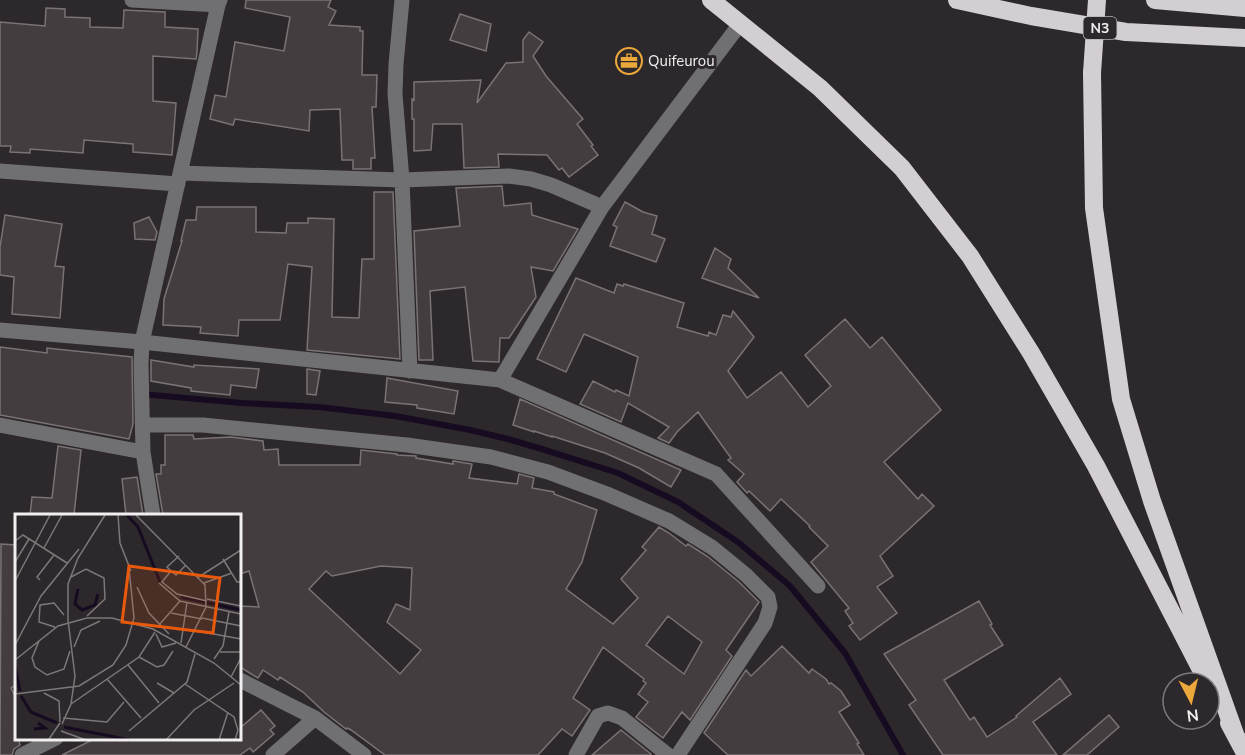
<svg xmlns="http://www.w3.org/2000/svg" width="1245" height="755" font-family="'Nunito Sans',sans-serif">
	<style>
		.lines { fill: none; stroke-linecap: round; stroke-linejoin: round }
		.stream { stroke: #160b21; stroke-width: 6 }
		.building { fill: #433d3f; stroke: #7a7375; stroke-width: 1.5; fill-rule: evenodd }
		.minor { stroke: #706f71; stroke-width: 15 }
		.highway { stroke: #d3ced3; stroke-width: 18 }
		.highway-bridge { stroke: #d3ced3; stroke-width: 18 }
		.labels { text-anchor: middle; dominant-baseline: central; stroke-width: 6; stroke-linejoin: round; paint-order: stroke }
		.shield { fill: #2d282b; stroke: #b7b3b6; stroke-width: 1.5 }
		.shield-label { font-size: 14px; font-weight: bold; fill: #f2eff1 }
		.poi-label { font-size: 15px; fill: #f2eff1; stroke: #2d282b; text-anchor: start }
		.inset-river { fill: none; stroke: #160b21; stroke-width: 3 }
		.inset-road { fill: none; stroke: #7c787a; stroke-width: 1.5 }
		.view { fill: #e8590c; fill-opacity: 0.15; stroke: #e8590c; stroke-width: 3 }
		.inset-edge { fill: none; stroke: #f2eff1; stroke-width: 3 }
	</style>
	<rect width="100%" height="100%" fill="#2d282b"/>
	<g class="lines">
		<path class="stream" d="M141,394L242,403L319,407L395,416L470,430L508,439L545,450L618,473L678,502L738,542L790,586L845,653L903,755"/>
	</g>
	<path class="building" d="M246,0H331L328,7L336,11L329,25L360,27V31H363L362,75H377L376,107H372L375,158H371V169H353V160H342L340,109L310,110L309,131L235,119L233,125L210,119L215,95L226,97L235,42L284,51L290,17L245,8Z
		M46,8L65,9V17L90,18V27L123,28L124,10L165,12V27L198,29L197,52L196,59L153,56V101L176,103L172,155L133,152V144L84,140L83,153L30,149V153L10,152L11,146H0V22L45,26Z
		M460,14L491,24L486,51L450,40Z
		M529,32L543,42L533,56L546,76L583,119L577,124L593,145L591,146L598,155L569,177L562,168L559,170L547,155L498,154L499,167L464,168L462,124H433L431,150L414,151V119H412V99L414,100V82L481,80L477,103L506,63L523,62V40Z
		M502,186L504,206L531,203L532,215L578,229L553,271L531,267L536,297L509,338H500L499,362L473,361L465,287L430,291L433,360H419L414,231L460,226L456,188Z
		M374,192H393L400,359L307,350L312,267L288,264L280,320H239L238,336L200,333L201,327L163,325L164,299L182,241H181L186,220H196L197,207H256V232L286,233L287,223H308V218L334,219L332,317L359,318L362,259H374Z
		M625,202L643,212L657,216L652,234L665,239L656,262L610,246L617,227L613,225Z
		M5,215L62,224L55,266L64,267L60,318L12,314L14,277L0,275V247Z
		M149,217L157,232L155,240L135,239L134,223Z
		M715,248L731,259L728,268L759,298L702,278Z
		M576,278L614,293L617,284L623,286L624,284L684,303L677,327L708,336L709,332L716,335L723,315L731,317L733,311L754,337L728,371L747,398L781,372L808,407L831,386L805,355L845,319L870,348L882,337L941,410L884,462L918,499L922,494L934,506L880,556L893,576L877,587L897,613L860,640L849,626L853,623L845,611L849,608L811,562L828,546L809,527L810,526L781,499L770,511L749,491L747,493L737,482L744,474L728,460L731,458L698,412L677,432L669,443L658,438L669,427L628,403L621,422L580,404L593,381L615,392L616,390L629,396L638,357L584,334L566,372L537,359Z
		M0,347L47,353V348L132,357L133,424L129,439L0,415Z
		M151,360L194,367V365L259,369L256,388L231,385L230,395L191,391V388L151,381Z
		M307,369L320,371L316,395L307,394Z
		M387,378L458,391L454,414L417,408V405L385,402Z
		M520,399L681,470L671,487L639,468L605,453L552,436V437L534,431V432L513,425Z
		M165,435H193L194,439L231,437L263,441L264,450L278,449L279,465H360L361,450L397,454V455L416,456V458L453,464V461L472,464L469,478L517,484L519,474L534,478L532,488L554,492V494L597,510L582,562L566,589L613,624L638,598L621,579L646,550L642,547L659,527L669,533L686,546L688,544L707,556L739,582L759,602L726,650L732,656L690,720L682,712L663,738L636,717L648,702L638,694L646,683L643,681L644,679L603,647L573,698L590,710L572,736L562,729L538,755H385L351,730L347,728L346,729L324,712L303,692L280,677L278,680L263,670L258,678L240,667V606L259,607L249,571L240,574V515H163L156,474H161V465H165ZM381,566L412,568L410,610L396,604L387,622L421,650L400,674L309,589L326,571L332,576ZM668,616L702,642L684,674L646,645Z
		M58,446L81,450L74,515H30L32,497L52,498Z
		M137,477L143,515H126L122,479Z
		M1,544L16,545V685L11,688L16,698V738H18L20,745L14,749L12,755H0Z
		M979,601L992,624L990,625L1003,645L944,680L970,720L974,717L987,737L1017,717L1016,716L1060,678L1071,694L1033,722L1057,755H943L909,705L916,700L884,654Z
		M782,646L809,673L812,669L826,679L829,684L831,683L841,691L850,705L839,712L859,743L857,744L864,755H728L704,733L746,670L751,676Z
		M261,710L275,726L270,730L274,734L253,752L250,748L240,755H62L96,738H240V728Z
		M1109,715L1119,727L1087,755H1063Z
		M621,730L651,754V755H592Z"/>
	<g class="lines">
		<path class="minor" d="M132,0L218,5
			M402,0L396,64L395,94L402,180L410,371
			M0,171L178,184
			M180,173L402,180L509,176L531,179L551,185L602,207
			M0,330L142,342L500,380L716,474L818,586
			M500,380L602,207L740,24
			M0,425L143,452
			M143,425H203L407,445L491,457L548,472L607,494L669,521L713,548L746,575L768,597L770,607L765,623L678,755
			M153,515L143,452L141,364L142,342L218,5L220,0
			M240,680L315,718L364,755
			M22,755L56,738
			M273,755L315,718
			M576,755L598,716L608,713L622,718L668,755"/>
		<path class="highway" d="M711,0L820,88L902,168L970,256L1031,353L1096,466L1208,683
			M957,0L1031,16L1126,32L1245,38
			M1155,0L1245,8
			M1092,73L1094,208L1121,399L1152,501L1235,734
			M1229,723L1245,753"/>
		<path class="highway-bridge" d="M1092,73L1097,0"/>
	</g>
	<defs>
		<symbol id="office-ring" viewBox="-11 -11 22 22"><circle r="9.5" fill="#2d282b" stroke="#eda83b" stroke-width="1.5"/><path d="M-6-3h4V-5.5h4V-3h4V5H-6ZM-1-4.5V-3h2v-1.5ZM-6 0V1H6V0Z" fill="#eda83b"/></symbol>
	</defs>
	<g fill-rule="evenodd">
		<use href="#office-ring" x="614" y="46" width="30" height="30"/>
	</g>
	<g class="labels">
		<rect class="shield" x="1083.5" y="17" width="33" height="22" rx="4.5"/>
		<g class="shield-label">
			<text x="1100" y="28">N3</text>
		</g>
		<g class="poi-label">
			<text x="648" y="61">Quifeurou</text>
		</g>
	</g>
	<g transform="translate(15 514)">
		<rect width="226" height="226" fill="#2d282b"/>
		<path class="inset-river" d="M112,1L123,13L145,68M63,75L60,90L67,96L80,91L83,80M166,83L226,96M0,152L5,177M6,182L16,198L42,209M49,213L115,226M19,215L30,214L23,209"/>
		<path class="inset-road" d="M103,1L105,29L116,57M121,1L190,71L191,93L171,133M0,27L8,21L52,49M29,34L47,1M208,45L222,68H226M0,48L14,25M171,51L161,61L156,57L147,68L162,80L192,87M156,57L152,53L164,42M56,63L71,55L89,64L90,85L72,102M182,64L226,36M25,66L22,63L39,41M0,67L35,1M144,69L165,87L226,100M189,69L217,59M122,73L134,99L154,120M192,85L226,92M156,99L187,105M187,104L226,112M144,111L165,87M40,113L24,108L25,91L39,89L49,101M182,117L226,125M141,120L147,133L161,129M24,127L17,144L20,153L32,161L49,155L55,137M166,129L172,88M0,131L26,82L64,35M59,133L66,116L85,107M205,138H226M124,143L142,153L149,151L158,137M199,145L208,132L214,98M0,146L43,112L72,104H97L138,115L199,149L226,171M113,151L144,189M216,163L226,144M92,165L126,204M142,169L159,179M170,170L219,203L223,216L220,226M29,179L44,187L45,208M0,180L64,172L98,151L111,131L119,104L114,54M56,190L124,143L140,118M48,204L92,208L109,188M47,210L56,190L60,162L53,106V70L63,44L90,1M46,217L71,226M114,217L172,168L180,140M34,225L45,209M151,226L179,196L219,169M204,226L213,198"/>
		<path class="view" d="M114,52L205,64L198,119L107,108Z"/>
		<rect width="226" height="226" class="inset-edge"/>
	</g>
	<g transform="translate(1191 701) rotate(173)"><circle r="28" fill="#2d282b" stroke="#7c787a" stroke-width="1.5"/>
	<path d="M0-4.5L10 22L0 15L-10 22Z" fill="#eda83b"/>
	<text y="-9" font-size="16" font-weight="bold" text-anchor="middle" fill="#f2eff1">N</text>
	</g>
</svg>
